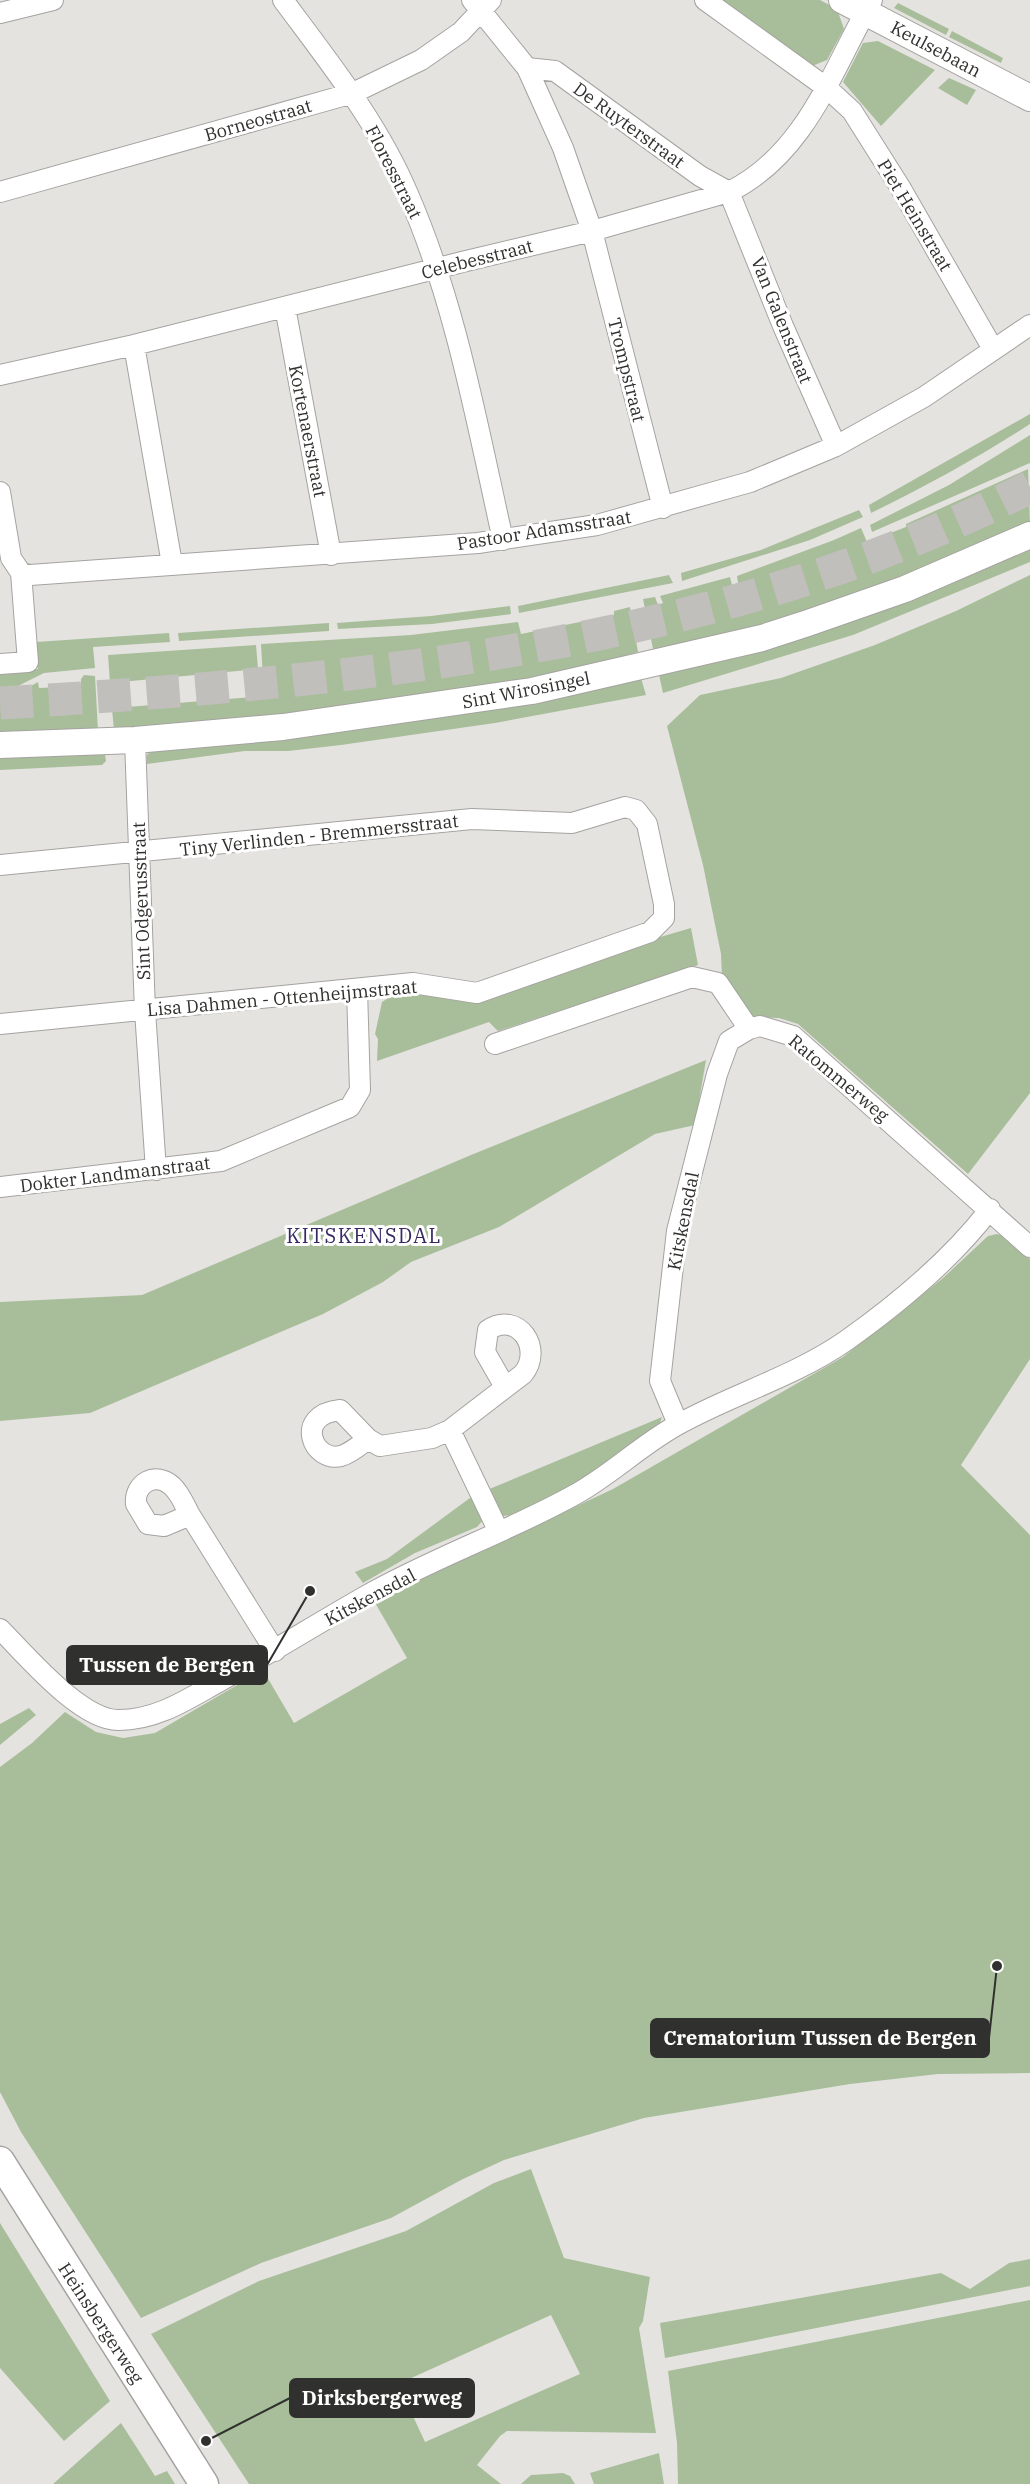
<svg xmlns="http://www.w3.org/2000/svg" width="1030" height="2484" font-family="'IBM Plex Serif',serif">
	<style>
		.green { fill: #a8be9a; fill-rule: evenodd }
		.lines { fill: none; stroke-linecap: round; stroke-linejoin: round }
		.motorway-tunnel { stroke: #c1bfbc; stroke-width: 33; stroke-dasharray: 33 16; stroke-linecap: butt }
		.minor-casing { stroke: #a5a3a0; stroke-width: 22 }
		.tertiary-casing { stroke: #a5a3a0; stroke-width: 28 }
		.secondary-casing { stroke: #a5a3a0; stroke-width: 31 }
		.minor { stroke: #fff; stroke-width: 20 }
		.tertiary { stroke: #fff; stroke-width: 26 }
		.secondary { stroke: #fff; stroke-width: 28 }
		.labels { text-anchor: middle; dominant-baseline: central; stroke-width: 6; stroke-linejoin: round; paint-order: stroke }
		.street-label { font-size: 18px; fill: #30302e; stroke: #fff }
		.neighbourhood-label { font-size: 20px; letter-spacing: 1.5px; fill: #352863; stroke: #fff }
		.leader { fill: none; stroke: #30302e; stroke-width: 2 }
		.callout-dot { fill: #30302e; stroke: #fff; stroke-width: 2 }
		.callout { fill: #30302e; stroke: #30302e; stroke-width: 2 }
		.callout-label { font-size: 20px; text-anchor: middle; font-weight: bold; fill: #fff }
	</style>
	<rect width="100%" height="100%" fill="#e5e3e0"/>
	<path class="green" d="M721,0H820L837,9L844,29L827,60L812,66Z
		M898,3L949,29L946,35L894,8Z
		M952,31L1003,58L1001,63L949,37Z
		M878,41L935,70L881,126L843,82L863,43Z
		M949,78L976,90L967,105L938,88Z
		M1030,414V424C979,457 926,486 871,513L869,505Z
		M1030,435V463L872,532L870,525L949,485Z
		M1028,469L1030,524L845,601L721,638L653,649L643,599L655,597L658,605L663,603L660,596L730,577L732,585L738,583L737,576L834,540L861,528L867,542L906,527V524Z
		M859,510L863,517L810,540L682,581L681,573L761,550Z
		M1030,545V562L853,635L663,693L659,675Z
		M669,575L673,583L519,613L518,606Z
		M1030,575V1093L968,1174L798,1024L779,1018L750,1017L722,977L721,954L703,865L667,726L700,695L781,678L875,645L956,611Z
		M510,606L511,614L432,624L338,629L337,623L431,616Z
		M630,607L638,652L568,672L383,705L114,730L110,688L126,687L127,707L264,696L261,644L411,635L518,622L521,634L614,615V611Z
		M329,623V631L179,641L178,633Z
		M169,633L170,642L93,647L95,668L44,673L0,695V672L38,669L36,642Z
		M256,645L258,669L110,683L108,655Z
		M84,675L95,676L98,731L0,735V700H6L38,682L39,688L81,686V679Z
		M641,678L646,695L495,723L341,745L288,751H245L147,764V755L154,747Z
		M104,748L106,761L102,765L0,770V753Z
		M691,928L698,965L498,1031L489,1022L377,1061L378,1039L375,1034L382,1002L393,995L416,992L472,1000L592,957Z
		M706,1060L695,1125L655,1134L499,1227L411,1262L383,1282L323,1314L90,1413L0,1421V1302L142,1295L471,1155Z
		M997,1234L1007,1237L1030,1259V1359L961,1465L1030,1535V2073L938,2074L850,2084L644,2118L504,2160L461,2180L391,2218L261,2263L141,2318L21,2132L0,2092V1767L32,1743L65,1712L96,1732L123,1738L155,1733L263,1670L294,1723L407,1658L374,1601L613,1489L843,1357L943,1278L988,1236Z
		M662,1417L659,1426L578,1484L514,1515L503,1516L487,1490Z
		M474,1495L485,1518L477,1527L415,1553L363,1583L355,1572L387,1559Z
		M29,1708L36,1715L0,1745V1724Z
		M531,2169L564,2258L650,2277L643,2321L639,2328L656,2433L507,2431L500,2436L477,2465L501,2484H249L151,2334L259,2281L406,2231L494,2183ZM551,2315L580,2374L425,2442L398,2384Z
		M0,2223L110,2401L64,2441L0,2368Z
		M1030,2259V2286L665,2358L660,2323L941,2273L970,2289L1009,2263Z
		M1030,2300V2484H678L677,2443L668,2371Z
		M121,2423L155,2476L167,2471L175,2484H53Z
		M659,2453L664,2484H594L590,2473Z
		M563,2473L570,2476L575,2484H521L531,2475Z"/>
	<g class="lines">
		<path class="motorway-tunnel" d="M0,703C351,682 712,649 1030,487"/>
		<defs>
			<path id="minor" d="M283,0C329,62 378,123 408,194C456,304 477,424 503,540
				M472,0L527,68L563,148L592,231L663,508
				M705,0L827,88L852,111L900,187L993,349
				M0,13L53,0
				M527,68L555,71L700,176L729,192L783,326L836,446
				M0,192L353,93L421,60L461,32L491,0
				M285,307L331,555
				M134,345L172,564
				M0,375L134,345L462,262L592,231L729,192C806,154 832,70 872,0
				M0,492L11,558L21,573L30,575L478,543L597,525L750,482L836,446L924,397L1030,325
				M0,664L28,662L21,573
				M135,740L145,1011L156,1170
				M0,865L472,819L572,823L625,807L636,810L647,824L664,904V918L650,932L477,993L413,983L0,1024
				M495,1044L692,977L718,983L749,1029L760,1026L793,1036L1030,1247
				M0,1187L221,1161L350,1107L360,1090L357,989
				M678,1424L660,1381L677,1231L717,1074L729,1041L749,1029
				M450,1430L499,1532
				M368,1439L340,1410C293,1415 313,1463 341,1456C351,1453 360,1445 368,1439L380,1446L432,1438L450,1430L523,1374C544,1349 518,1310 488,1330L485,1352L505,1387
				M190,1515C185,1506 180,1493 172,1486C156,1471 134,1483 136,1504L148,1524L164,1526L190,1515L275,1651
				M0,1629C26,1655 81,1721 119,1720C158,1720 189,1698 222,1680C270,1653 317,1624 364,1597C432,1558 508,1532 576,1494C612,1474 642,1444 679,1424C733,1394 796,1376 847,1340C899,1303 951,1260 990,1209"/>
			<path id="tertiary" d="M842,0L1030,98
				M0,745L135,740L283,727L532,691L762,638L808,623L905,589L1030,535"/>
			<path id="secondary" d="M0,2161L204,2484"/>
		</defs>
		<use href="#minor" class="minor-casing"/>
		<use href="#tertiary" class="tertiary-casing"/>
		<use href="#secondary" class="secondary-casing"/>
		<use href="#minor" class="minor"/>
		<use href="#tertiary" class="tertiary"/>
		<use href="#secondary" class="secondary"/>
	</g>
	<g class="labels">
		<g class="street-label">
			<text transform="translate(936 49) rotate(28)">Keulsebaan</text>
			<text transform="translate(258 120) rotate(-16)">Borneostraat</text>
			<text transform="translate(629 125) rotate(36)">De Ruyterstraat</text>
			<text transform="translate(394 172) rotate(63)">Floresstraat</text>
			<text transform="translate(915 215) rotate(59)">Piet Heinstraat</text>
			<text transform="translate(477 259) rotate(-14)">Celebesstraat</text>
			<text transform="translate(782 320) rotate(68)">Van Galenstraat</text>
			<text transform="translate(627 370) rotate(76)">Trompstraat</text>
			<text transform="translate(308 431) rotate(79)">Kortenaerstraat</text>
			<text transform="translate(544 530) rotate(-9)">Pastoor Adamsstraat</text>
			<text transform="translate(526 690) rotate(-11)">Sint Wirosingel</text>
			<text transform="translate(319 835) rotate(-6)">Tiny Verlinden - Bremmersstraat</text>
			<text transform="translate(141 901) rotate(-92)">Sint Odgerusstraat</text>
			<text transform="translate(282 998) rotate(-5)">Lisa Dahmen - Ottenheijmstraat</text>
			<text transform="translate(839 1078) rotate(40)">Ratommerweg</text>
			<text transform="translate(115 1174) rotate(-7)">Dokter Landmanstraat</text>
			<text transform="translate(683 1221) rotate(-79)">Kitskensdal</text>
			<text transform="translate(370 1597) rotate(-28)">Kitskensdal</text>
			<text transform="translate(101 2323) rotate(57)">Heinsbergerweg</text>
		</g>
		<g class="neighbourhood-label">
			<text x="364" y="1235">KITSKENSDAL</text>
		</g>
	</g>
	<path class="leader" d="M310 1591L267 1665M997 1966L989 2038M206 2441L290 2398"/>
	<g class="callout-dot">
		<circle cx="310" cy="1591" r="6"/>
		<circle cx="997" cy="1966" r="6"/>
		<circle cx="206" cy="2441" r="6"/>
	</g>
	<g class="callout">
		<rect x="67" y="1646" width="200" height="38" rx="6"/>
		<rect x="651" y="2019" width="338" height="38" rx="6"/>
		<rect x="290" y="2379" width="184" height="38" rx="6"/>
	</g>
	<g class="callout-label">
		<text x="167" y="1672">Tussen de Bergen</text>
		<text x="820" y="2045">Crematorium Tussen de Bergen</text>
		<text x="382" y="2405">Dirksbergerweg</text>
	</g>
</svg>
